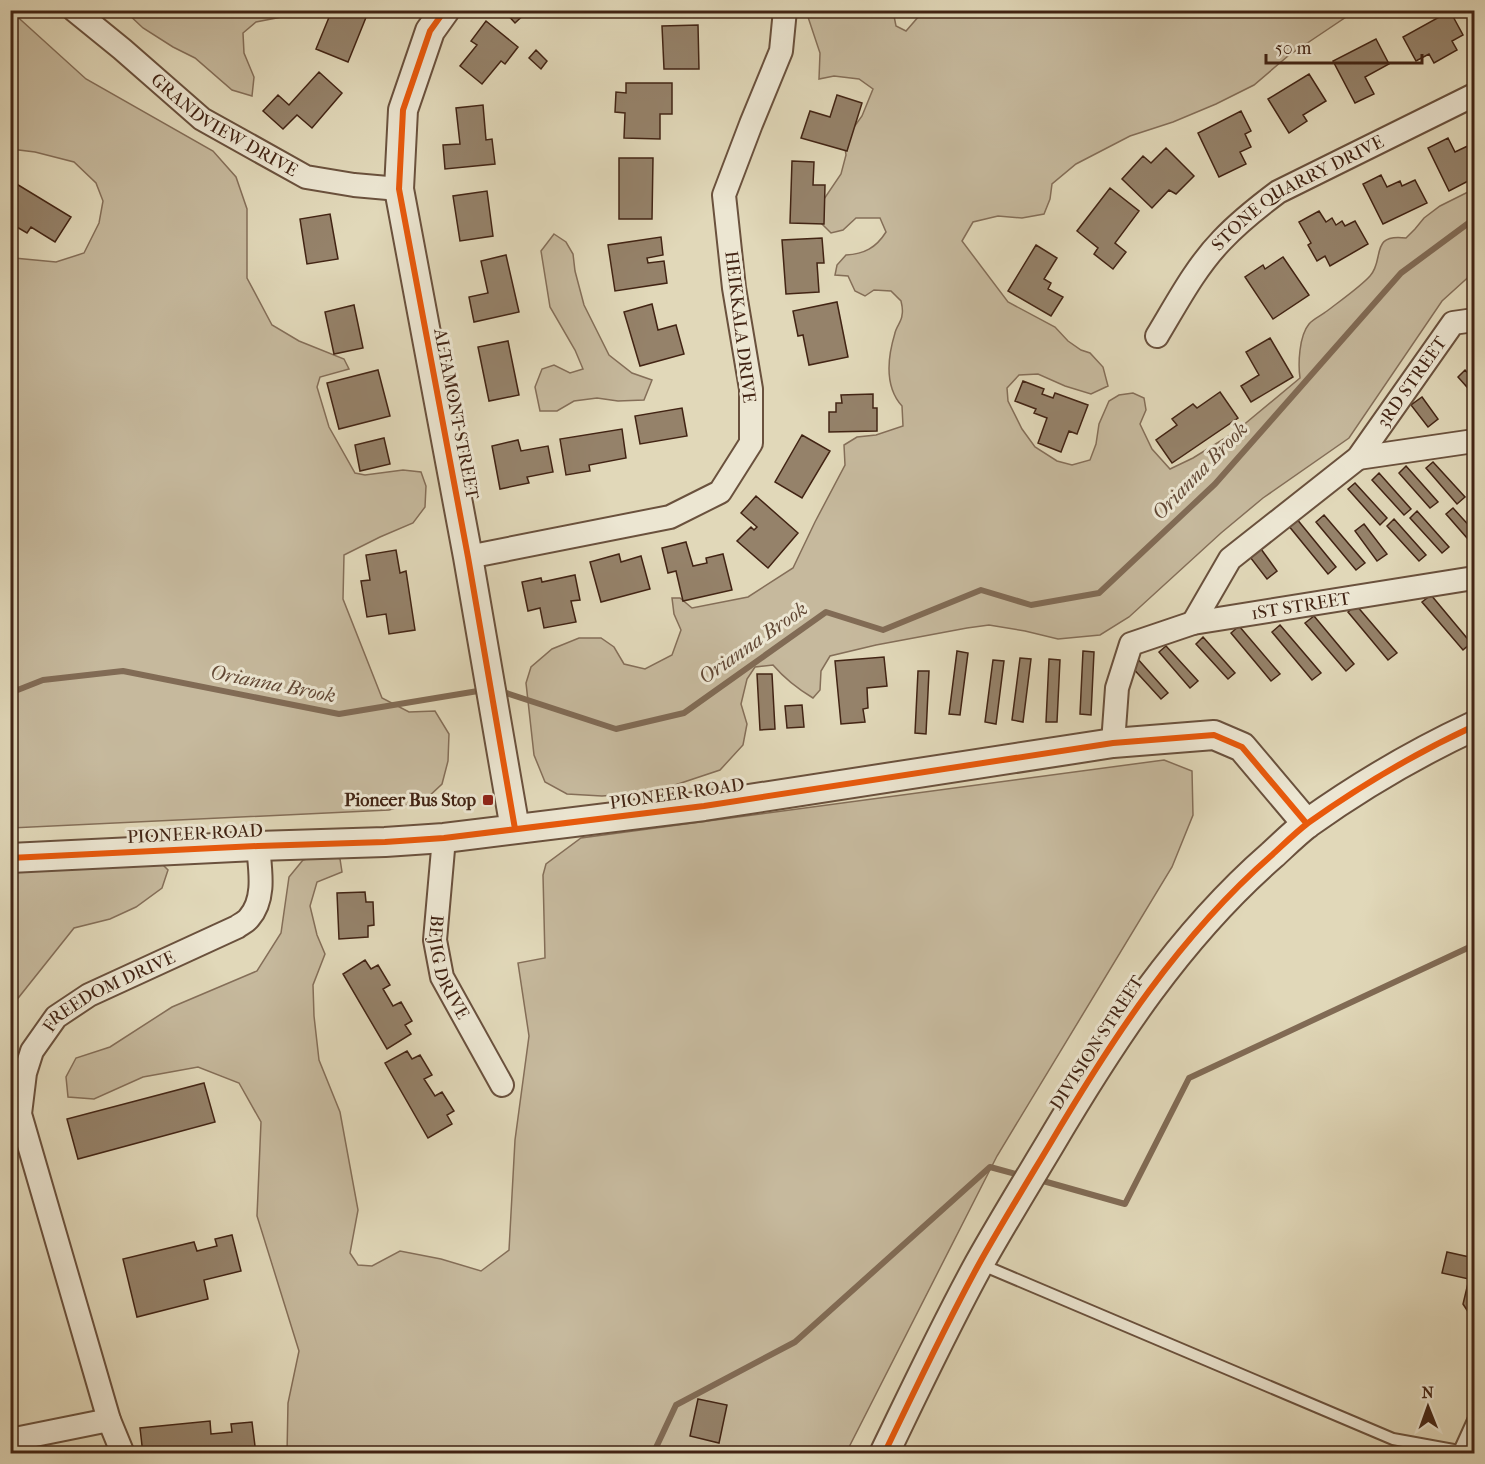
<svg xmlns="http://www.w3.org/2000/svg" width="1485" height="1464" font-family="'IM FELL French Canon',serif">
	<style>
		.green { fill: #c6b99d; stroke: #846e58; stroke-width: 1.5 }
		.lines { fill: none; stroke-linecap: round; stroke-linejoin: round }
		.stream { stroke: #816b55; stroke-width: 6 }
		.building { fill: #95826a; stroke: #422414; stroke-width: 1.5 }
		.service-casing { stroke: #6a513d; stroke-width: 14 }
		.minor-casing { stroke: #6a513d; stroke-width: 26 }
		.tertiary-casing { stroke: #6a513d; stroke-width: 32 }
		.service { stroke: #ece6d2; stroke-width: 10 }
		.minor { stroke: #ece6d2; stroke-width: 22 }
		.tertiary { stroke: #ece6d2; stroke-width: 28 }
		.cycleway-casing { stroke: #ece6d2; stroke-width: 10 }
		.cycleway { stroke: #e8590c; stroke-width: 6 }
		.poi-dot { fill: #8f2418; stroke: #ece6d2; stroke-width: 2 }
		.labels { text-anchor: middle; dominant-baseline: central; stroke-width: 6; stroke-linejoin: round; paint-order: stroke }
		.street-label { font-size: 18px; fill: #422414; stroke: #ece6d2 }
		.poi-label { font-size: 18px; font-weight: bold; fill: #422414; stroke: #ece6d2; text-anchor: end }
		.water-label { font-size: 20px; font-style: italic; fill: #624835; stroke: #ece6d2 }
	</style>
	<rect width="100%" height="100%" fill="#e1d8b9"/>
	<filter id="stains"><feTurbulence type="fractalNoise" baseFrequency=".00333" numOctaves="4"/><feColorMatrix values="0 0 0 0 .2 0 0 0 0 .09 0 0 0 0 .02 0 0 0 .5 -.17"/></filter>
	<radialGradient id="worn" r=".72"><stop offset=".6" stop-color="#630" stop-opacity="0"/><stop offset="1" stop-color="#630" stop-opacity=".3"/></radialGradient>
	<path class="green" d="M921,10L1355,11L1288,56L1254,85L1216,104L1173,122L1130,136L1076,164L1052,184L1050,199L1044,214L1022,218L998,216L973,222L962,241L1008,302L1055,327L1068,341L1081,350L1090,353L1103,367L1108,386L1091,394L1065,386L1038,374L1019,375L1007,388L1008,401L1022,429L1035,447L1057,461L1072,465L1090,460L1096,444L1099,424L1109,401L1119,395L1133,393L1144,398L1146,410L1140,424L1152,449L1170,469L1193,458L1235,432L1300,378C1298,364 1299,336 1309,324C1313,319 1322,315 1327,311C1340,301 1360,287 1370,276C1385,260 1369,233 1406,238L1415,229L1424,218L1440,206L1474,189V272L1442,301L1349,438L1263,498L1221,533L1129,617L1100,635L1058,639L1025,631L989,625L967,628L876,645L830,656L821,671L820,690L813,698C798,689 785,679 773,665L755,667L747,679L741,704L747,724L743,745L720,770L654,792L602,796L567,794L545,782L534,755L526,683L531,667L552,649L579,638H601L614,647L624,664L645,669L672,655L681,630L674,614L672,598H680L692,608L748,597L793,568L815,522L845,465L844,445L857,437L876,435L903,426L902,406C884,386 888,356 895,333C896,327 902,321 902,315C903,311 902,305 901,301L891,291L874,290L865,296L855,291L848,276L835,275L837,265L846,255C864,254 876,248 886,232L880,218H856L843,230L831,233L818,220L824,199L841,174L846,155L844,141L862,116L873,89L859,79L834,76L819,79L820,53L808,17L798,13L796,11H893L896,26L906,31L919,16Z
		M11,11L86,79L213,151L236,177L247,209V278L272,325L299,341L344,359L349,369L320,377L317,387L329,427L355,473L365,475L403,470L421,472L426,486L425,507L413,523L380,537L344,555L343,599L382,698L409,712L435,711L449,734L448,761L442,784L426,799L389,810L11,828V256L14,258L56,262L84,253L99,223L103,201L96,183L74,162L35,152L11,149Z
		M125,11H301L292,15L256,22L243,33L244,53L254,77L252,96L232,90L195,58L173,47L143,28Z
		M554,234L566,242L573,254L575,271L584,305L609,355L632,373L652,380L644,400L618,401L597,398L574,401L557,411H540L535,387L542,369L554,365L570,373L583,369L575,350L550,307L541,251Z
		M1164,760L1192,771L1193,815L1172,867L997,1156L846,1453H287L288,1403L299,1351L257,1216L261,1122L239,1083L198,1067L143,1077L94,1099L68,1097L66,1077L76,1058L110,1047L172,1007L257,971L281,933L289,877L303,860L329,853L340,859L342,872L317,882L310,906L317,935L325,954L313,985L314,1016L319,1060L340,1112L358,1210L350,1253L358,1265L372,1266L400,1251L441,1259L481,1271L509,1250L515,1140L529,1036L518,963L545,958L543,875L546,864L581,838Z
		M160,862L168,870L162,888L136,907L110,919L74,928L11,1007V872Z"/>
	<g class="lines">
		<path class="stream" d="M500,691L616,729L684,713L826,612L883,630L981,590L1031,605L1099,593L1215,484L1401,273L1474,219
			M10,693L43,680L123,671L339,714L484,690
			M1036,1179L1125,1204L1189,1078L1474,945
			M653,1454L676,1405L795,1342L990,1167L1023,1176"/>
	</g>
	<path class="building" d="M332,10H369L348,62L316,49Z
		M503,10H529L515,23Z
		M1450,11L1463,35L1452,41L1457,50L1434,63L1429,54L1416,61L1403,37Z
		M486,21L518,47L505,64L501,61L482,84L460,66L477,45L471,41Z
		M698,25L699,69H664L662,26Z
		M1376,39L1389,64L1365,77L1374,94L1355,103L1333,61Z
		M536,50L547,61L541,69L529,58Z
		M319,72L342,93L312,128L297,115L283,129L263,111L278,95L289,105Z
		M1309,74L1326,101L1303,115L1307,121L1289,133L1268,99Z
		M626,83H672V114H660V139L624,138L625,113L615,112L616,92L626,93Z
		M837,95L862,103L847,151L801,138L810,111L830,117Z
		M483,105L486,140L492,139L495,164L445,169L443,145L460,144L456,108Z
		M1241,111L1251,131L1245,134L1251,147L1240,152L1246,164L1219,177L1198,133Z
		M1448,138L1455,152L1474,143V178L1449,191L1428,148Z
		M1166,148L1194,176L1176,194L1169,190L1152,208L1122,179L1143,156L1151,163Z
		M619,158H653L652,219H619Z
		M792,161L814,162L813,185H825L824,224L790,223Z
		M1381,175L1387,187L1400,181L1402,186L1415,180L1427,203L1383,224L1363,184Z
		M10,180L71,217L55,242L31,227L27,233L10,223Z
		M1110,188L1139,211L1115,243L1126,252L1113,269L1094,254L1098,248L1077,231Z
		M487,191L493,236L460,241L453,196Z
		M1319,211L1326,222L1332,218L1336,225L1342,221L1345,226L1355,221L1368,244L1330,266L1325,256L1317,261L1308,245L1311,243L1299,222Z
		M330,214L338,259L307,264L300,219Z
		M661,237L663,255L647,258L648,263L664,261L667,283L615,291L608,245Z
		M822,238L824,263H817L819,292L786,294L782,240Z
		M1036,245L1057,258L1044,279L1051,283L1048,289L1063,297L1051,316L1008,291Z
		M506,255L519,312L474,322L469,297L488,293L481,261Z
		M1283,257L1309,295L1273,319L1245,277L1263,265L1265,269Z
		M837,302L848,357L809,365L803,335L798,336L793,311Z
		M652,304L658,330L676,325L684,354L640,366L624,312Z
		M354,305L363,348L334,354L325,312Z
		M1270,338L1293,377L1251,402L1241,386L1259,375L1246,352Z
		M508,341L519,395L489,401L478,347Z
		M378,370L390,416L339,429L327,383Z
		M1465,370L1474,380V395L1458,377Z
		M1023,381L1044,389L1042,394L1053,398L1055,393L1088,405L1077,434L1069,431L1061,452L1038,443L1047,418L1034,413L1036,409L1015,401Z
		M1220,392L1238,418L1172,463L1156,440L1177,425L1172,419L1193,404L1197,408Z
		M873,394V408H877V431L829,432V412H836V403H842L841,395Z
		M1422,397L1438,419L1428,427L1411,405Z
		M682,408L687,436L640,444L635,416Z
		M622,429L626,458L589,465L590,471L566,475L560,439Z
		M802,435L830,451L802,498L775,482Z
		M384,438L390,464L360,471L355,445Z
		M518,440L521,451L548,446L553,472L527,477L529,483L500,489L492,446Z
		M1433,462L1465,497L1457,504L1426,468Z
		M1406,466L1438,502L1430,508L1399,473Z
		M1379,473L1411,509L1404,515L1372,480Z
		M1355,483L1387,518L1380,525L1348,489Z
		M756,496L798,533L768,568L737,541L751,527L754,530L757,527L741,513Z
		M1453,508L1474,531V546L1446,514Z
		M1417,511L1449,547L1442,553L1410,518Z
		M1324,515L1365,563L1356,570L1316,522Z
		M1296,518L1336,567L1328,574L1288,525Z
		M1394,519L1426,555L1419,561L1387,526Z
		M1364,524L1387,554L1377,561L1355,531Z
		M686,542L693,566L707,563L706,558L723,554L732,590L683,601L676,571L668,573L662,548Z
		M1261,549L1277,571L1267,579L1250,557Z
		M396,550L400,573L406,571L415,630L389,634L386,614L367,617L361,581L370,580L366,555Z
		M619,554L621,562L641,556L650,589L601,602L590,562Z
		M575,575L580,600L571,601L576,622L544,628L540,608L528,611L522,582L541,578L542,582Z
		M1431,595L1471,643L1463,650L1422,602Z
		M1356,605L1397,653L1388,660L1348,612Z
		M1314,616L1354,664L1346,671L1305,623Z
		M1280,625L1321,673L1312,680L1272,632Z
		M1239,626L1280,674L1271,681L1231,633Z
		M1203,637L1235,673L1228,679L1196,644Z
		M1166,646L1198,681L1190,688L1159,652Z
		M957,651L968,653L960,715L949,714Z
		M1083,651L1094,652L1091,715L1080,714Z
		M884,657L887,686L867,688L868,708L863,709L865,722L841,724L835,661Z
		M1136,657L1168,693L1161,699L1129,664Z
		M1020,658L1031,659L1023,722L1012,720Z
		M1049,659L1060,660L1057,722H1046Z
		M993,660L1004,661L996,724L985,722Z
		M918,671H929L926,734L915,733Z
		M757,674H772L775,729L760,730Z
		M802,705L804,727L787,728L785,706Z
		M365,892L366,902H373L374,925L368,926V937L339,939L337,893Z
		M365,960L371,969L378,965L390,985L383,989L393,1006L401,1002L412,1021L405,1025L411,1034L387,1049L343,974Z
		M407,1051L412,1059L420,1055L432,1075L424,1079L435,1096L442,1092L454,1111L447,1115L452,1124L428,1138L385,1063Z
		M204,1083L215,1122L78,1159L67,1119Z
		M232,1235L241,1271L204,1280L208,1299L137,1317L123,1259L194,1242L197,1251L217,1246L215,1239Z
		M1447,1252L1474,1258V1253V1321L1463,1304L1469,1279L1442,1273Z
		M698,1399L727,1405L719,1443L690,1436Z
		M210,1421L211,1434L232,1432L231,1424L252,1422L256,1454H143L140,1428Z"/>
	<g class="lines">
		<defs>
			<path id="service" d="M980,1264L1393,1439L1459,1451L1474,1418"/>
			<g id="minor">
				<path id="s1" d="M74,10L122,49L202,119L306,177L354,185L399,189"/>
				<path id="s2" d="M1157,336C1177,303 1195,268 1222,240C1239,222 1258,207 1278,192L1474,95"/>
				<path d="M1358,458L1474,441"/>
				<path d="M468,557L670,517L720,492L751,443V389L734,288L724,195L751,124L781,51L785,10"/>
				<path id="s3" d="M1193,623L1230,559L1358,458L1453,323L1474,320"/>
				<path id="s4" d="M1113,743L1117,688L1131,644L1193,623L1474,578"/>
				<path id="s5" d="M444,838L435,940L442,977L502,1085"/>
				<path d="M10,1440L109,1420"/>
				<path id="s6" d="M123,1454L109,1420L20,1114L25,1073L32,1051L56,1017L89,995L237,927C241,924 246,922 249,918C266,899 260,869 258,846"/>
			</g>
			<path id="tertiary" d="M445,10L430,31L403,110L399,189L468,557L515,829
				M10,858L258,846L385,842L444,838L704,806L1113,743L1214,735L1242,747L1307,824
				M884,1454C915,1390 945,1326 979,1264C1002,1223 1026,1184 1050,1144C1112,1039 1179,936 1272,855C1284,844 1295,833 1308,823C1360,786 1416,753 1474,726"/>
		</defs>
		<use href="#service" class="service-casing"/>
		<use href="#minor" class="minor-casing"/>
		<use href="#tertiary" class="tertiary-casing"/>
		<use href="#service" class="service"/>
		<use href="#minor" class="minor"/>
		<use href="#tertiary" class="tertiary"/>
		<defs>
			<path id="cycleway" d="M445,10L430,31L403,110L399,189L468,557L515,829
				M10,858L258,846L385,842L444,838L704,806L1113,743L1214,735L1242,747L1307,824
				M884,1454C915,1390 945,1326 979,1264C1002,1223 1026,1184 1050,1144C1112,1039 1179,936 1272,855C1284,844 1295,833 1308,823C1360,786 1416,753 1474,726"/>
		</defs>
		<use href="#cycleway" class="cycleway-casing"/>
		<use href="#cycleway" class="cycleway"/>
	</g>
	<rect class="poi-dot" x="482" y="794" width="12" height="12" rx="3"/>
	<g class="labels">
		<g class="street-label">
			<text stroke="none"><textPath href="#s1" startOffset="190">GRANDVIEW DRIVE</textPath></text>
			<text stroke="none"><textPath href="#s2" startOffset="206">STONE QUARRY DRIVE</textPath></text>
			<text transform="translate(740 327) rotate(83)">HEIKKALA DRIVE</text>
			<text stroke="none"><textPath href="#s3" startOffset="330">3RD STREET</textPath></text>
			<text transform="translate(456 414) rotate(79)">ALTAMONT STREET</text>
			<text stroke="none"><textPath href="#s4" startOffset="276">1ST STREET</textPath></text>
			<text transform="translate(677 794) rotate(-8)">PIONEER ROAD</text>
			<text transform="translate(195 834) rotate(-3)">PIONEER ROAD</text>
			<text stroke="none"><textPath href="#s5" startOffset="132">BEJIG DRIVE</textPath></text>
			<text stroke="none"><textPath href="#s6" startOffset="520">FREEDOM DRIVE</textPath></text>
			<text transform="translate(1097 1043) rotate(-57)">DIVISION STREET</text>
		</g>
		<g class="poi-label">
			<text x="476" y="800">Pioneer Bus Stop</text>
		</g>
		<g class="water-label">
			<text transform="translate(1200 471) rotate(-46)">Orianna Brook</text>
			<text transform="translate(753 643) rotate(-35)">Orianna Brook</text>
			<text transform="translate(273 684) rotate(11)">Orianna Brook</text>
		</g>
	</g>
	<rect width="1485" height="1464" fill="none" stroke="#e1d8b9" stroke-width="36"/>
	<rect x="12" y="12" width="1461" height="1440" fill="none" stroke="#422414" stroke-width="3"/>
	<rect x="18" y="18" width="1449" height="1428" fill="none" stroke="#422414" stroke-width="1.5"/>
	<g transform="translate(1428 1407) rotate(359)" stroke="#ece6d2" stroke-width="4.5" paint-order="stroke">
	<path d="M0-4.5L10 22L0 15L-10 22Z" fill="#422414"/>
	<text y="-9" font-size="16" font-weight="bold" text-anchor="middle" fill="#422414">N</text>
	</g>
	<path d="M1266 54v9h156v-9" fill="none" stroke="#422414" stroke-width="3"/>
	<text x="1275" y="54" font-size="18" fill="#422414" stroke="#ece6d2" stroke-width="4.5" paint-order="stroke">50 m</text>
	<rect width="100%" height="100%" filter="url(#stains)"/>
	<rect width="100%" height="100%" fill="url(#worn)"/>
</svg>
